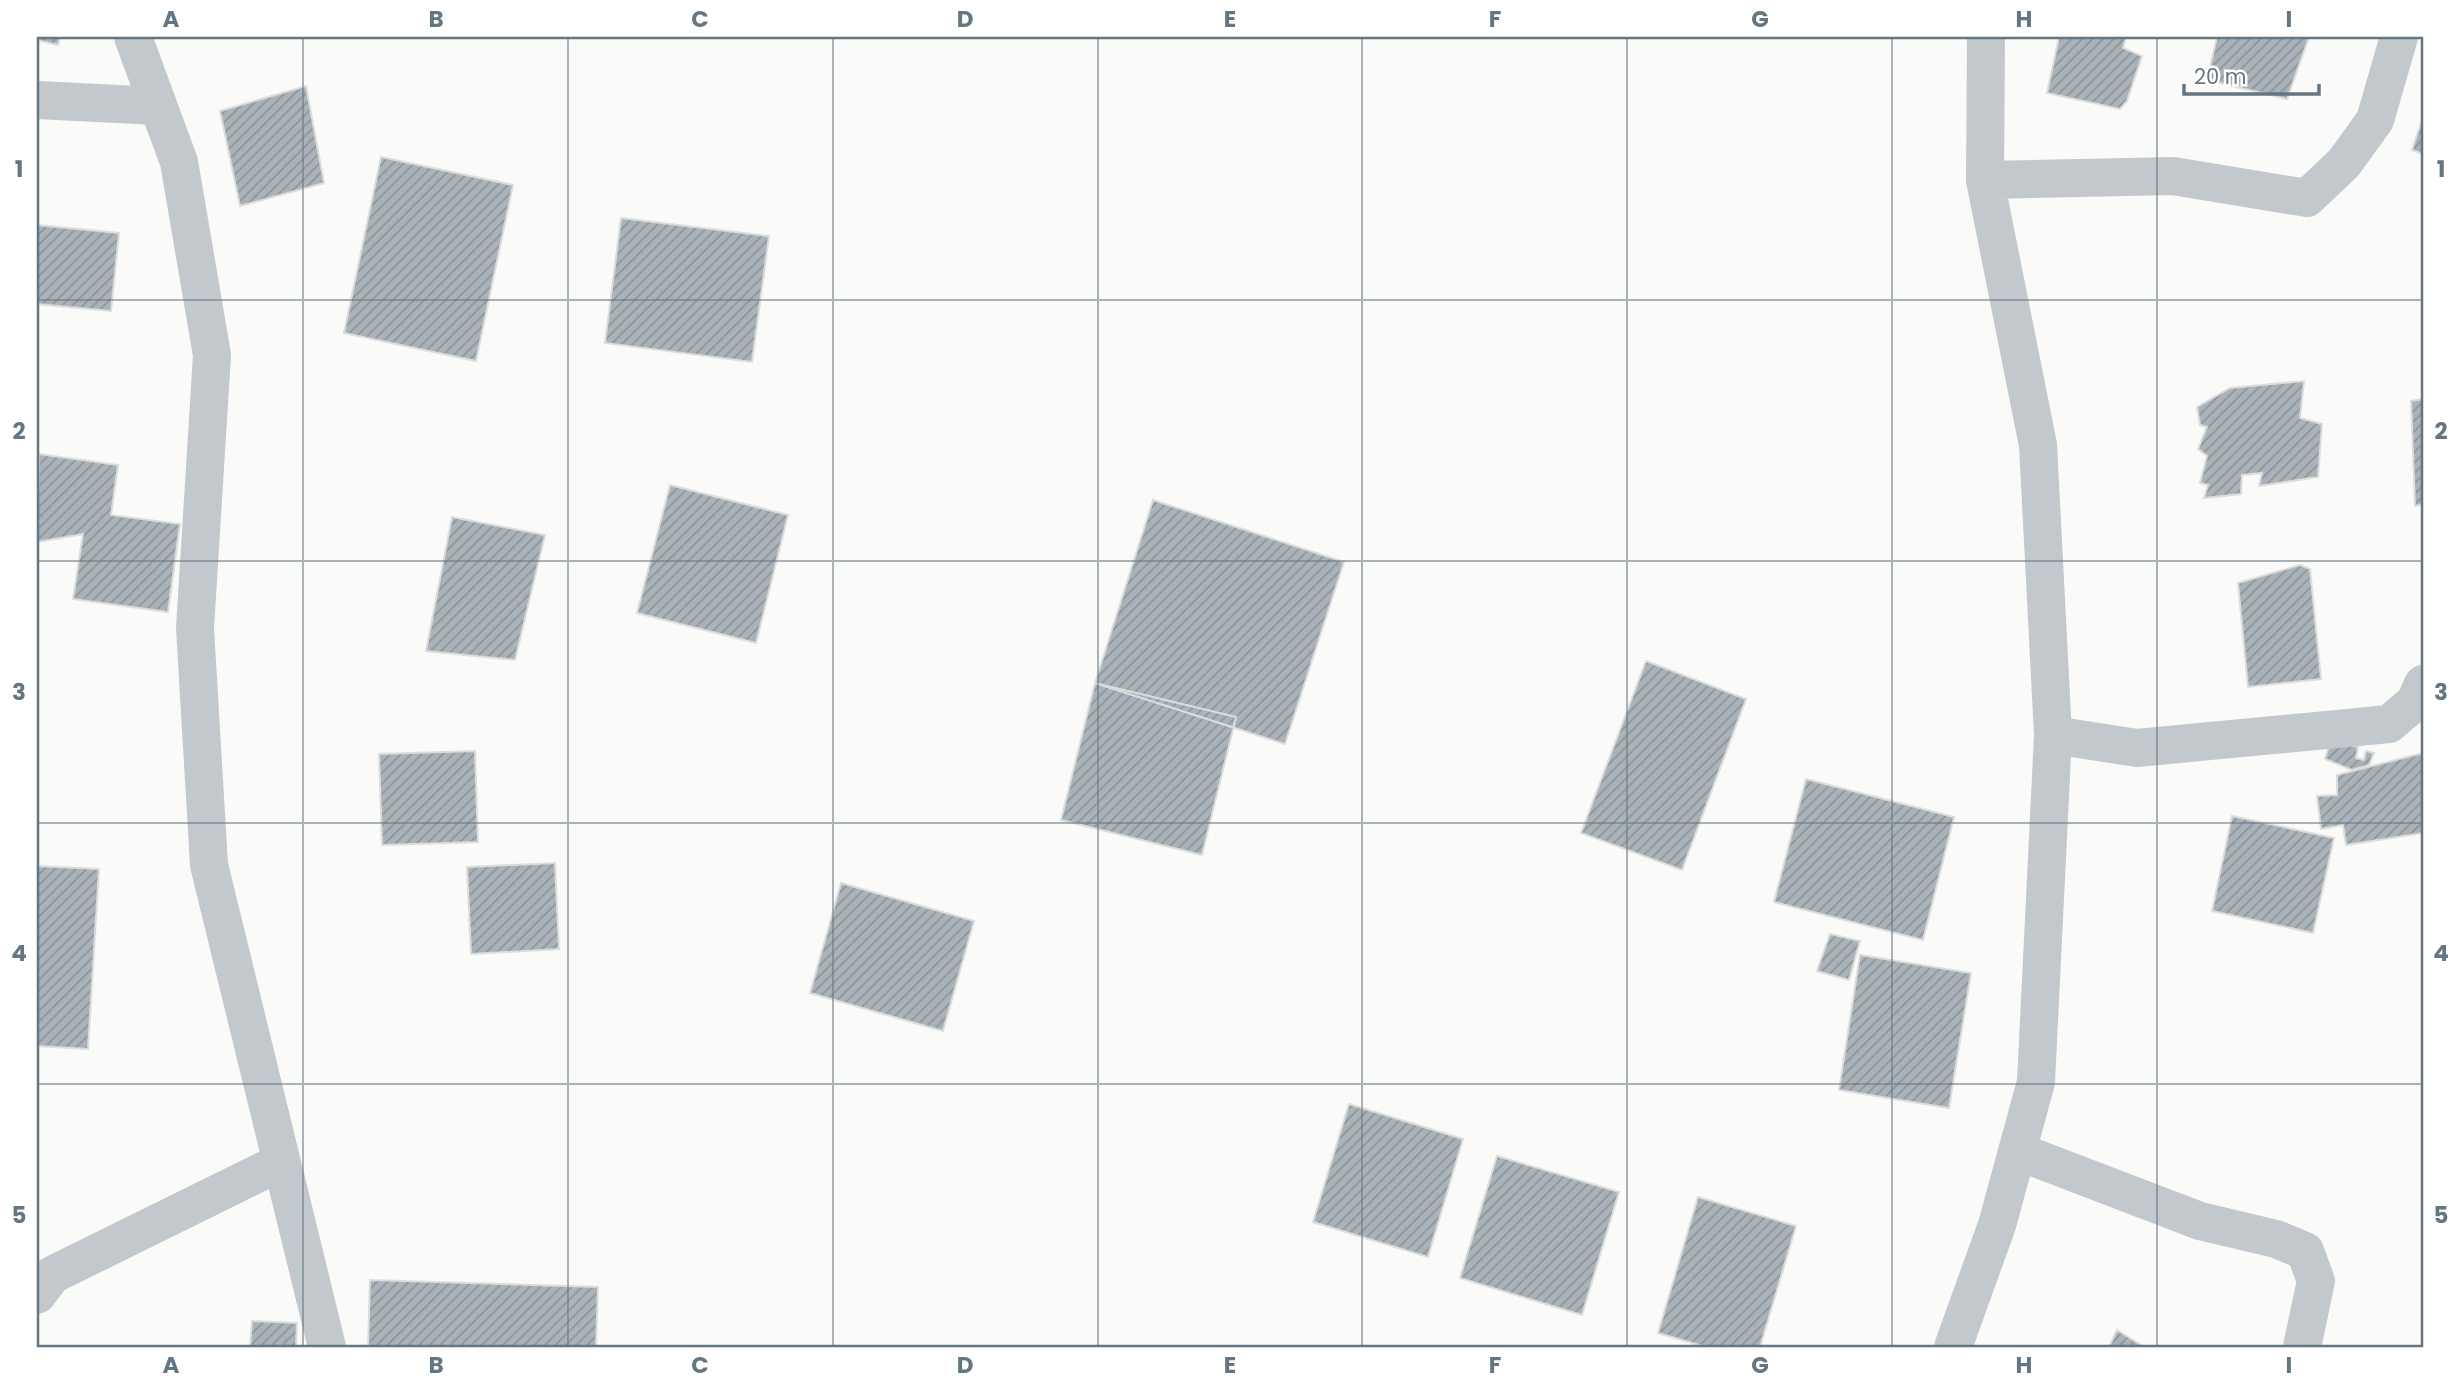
<svg xmlns="http://www.w3.org/2000/svg" width="2460" height="1384" font-family="Poppins,sans-serif">
	<style>
		.building { fill: url(#building-hatch); stroke: #dcdcda; stroke-width: 2 }
		.lines { fill: none; stroke-linecap: round; stroke-linejoin: round }
		.minor { stroke: #c3c8cc; stroke-width: 38 }
		.grid { fill: none; stroke: #657683; stroke-width: 2; stroke-opacity: 0.55 }
		.neatline { fill: none; stroke: #657683; stroke-width: 2.5 }
		.grid-label { font-size: 23px; text-anchor: middle; font-weight: bold; fill: #657683 }
	</style>
	<defs>
		<pattern id="building-hatch" width="6" height="6" patternUnits="userSpaceOnUse" patternTransform="scale(1.75)"><rect width="6" height="6" fill="#aab3b9"/><path d="M-1 1l2-2M0 6l6-6M5 7l2-2" fill="none" stroke="#8e969c"/></pattern>
	</defs>
	<rect width="100%" height="100%" fill="#fafaf8"/>
	<path class="building" d="M37,37H60L58,45L37,40Z
		M2059,37H2126L2123,48L2142,56L2127,101L2120,109L2047,93Z
		M2217,37H2309L2287,99L2207,80Z
		M306,86L324,183L240,206L220,111Z
		M2423,117V154L2412,150Z
		M381,157L513,185L476,361L344,333Z
		M621,218L769,236L752,362L605,343Z
		M37,225L119,233L111,311L37,304Z
		M2304,381L2300,418L2322,424L2318,477L2259,486L2262,473L2242,475L2241,494L2204,498L2208,485L2200,483L2207,456L2198,449L2207,427L2200,425L2197,407L2230,388Z
		M2423,399V504L2415,506L2411,401Z
		M39,454L118,465L111,515L180,524L168,612L73,599L83,534L37,542Z
		M670,485L788,515L756,643L637,613Z
		M1153,500L1344,562L1285,744L1095,683Z
		M452,517L545,535L515,660L426,651Z
		M2300,565L2310,569L2321,679L2248,687L2238,583Z
		M1646,661L1746,699L1682,870L1581,833Z
		M1095,683L1236,717L1202,855L1061,820Z
		M2331,739L2358,747L2356,758L2364,760L2366,751L2374,753L2369,765L2352,770L2325,759Z
		M475,751L478,842L382,845L379,754Z
		M2423,753V833L2346,845L2343,825L2321,829L2317,796L2337,795V775Z
		M1806,779L1954,817L1923,940L1774,902Z
		M2232,816L2334,838L2313,933L2212,911Z
		M555,863L559,949L471,954L467,867Z
		M37,866L99,869L88,1049L37,1046Z
		M841,883L974,921L943,1031L810,993Z
		M1830,934L1860,941L1849,980L1817,971Z
		M1860,955L1971,973L1949,1108L1839,1090Z
		M1349,1104L1463,1139L1428,1257L1313,1222Z
		M1497,1156L1619,1192L1582,1315L1460,1278Z
		M1698,1197L1796,1226L1760,1347H1706L1658,1333Z
		M370,1280L598,1287L596,1347H368Z
		M252,1321L297,1323L296,1347H250Z
		M2117,1330L2144,1347H2109Z"/>
	<g class="lines">
		<path class="minor" d="M133,37L179,162L212,355L195,628L209,865L327,1347
			M37,100L158,106
			M1985,180L2173,176L2307,198L2344,163L2375,120L2399,37
			M2053,735L2137,748L2389,724L2415,702L2423,684
			M2017,1151L2200,1221L2276,1239L2305,1251L2316,1281L2302,1347
			M37,1295L52,1275L281,1162
			M1953,1347L1997,1225L2036,1082L2053,735L2038,445L1985,180L1986,37"/>
	</g>
	<path class="grid" d="M303,37V1347M568,37V1347M833,37V1347M1098,37V1347M1362,37V1347M1627,37V1347M1892,37V1347M2157,37V1347M37,300H2423M37,561H2423M37,823H2423M37,1084H2423"/>
	<rect width="2460" height="1384" fill="none" stroke="#ffffff" stroke-width="77"/>
	<path d="M2184 84v10h135v-10" fill="none" stroke="#657683" stroke-width="3.5"/>
	<text x="2194" y="84" font-size="21" fill="#657683" stroke="#ffffff" stroke-width="5" paint-order="stroke">20 m</text>
	<rect x="38" y="38" width="2384" height="1308" class="neatline"/>
	<g class="grid-label">
		<text x="171" y="27">A</text>
		<text x="436" y="27">B</text>
		<text x="700" y="27">C</text>
		<text x="965" y="27">D</text>
		<text x="1230" y="27">E</text>
		<text x="1495" y="27">F</text>
		<text x="1760" y="27">G</text>
		<text x="2024" y="27">H</text>
		<text x="2289" y="27">I</text>
		<text x="19" y="177">1</text>
		<text x="2441" y="177">1</text>
		<text x="19" y="439">2</text>
		<text x="2441" y="439">2</text>
		<text x="19" y="700">3</text>
		<text x="2441" y="700">3</text>
		<text x="19" y="961">4</text>
		<text x="2441" y="961">4</text>
		<text x="19" y="1223">5</text>
		<text x="2441" y="1223">5</text>
		<text x="171" y="1373">A</text>
		<text x="436" y="1373">B</text>
		<text x="700" y="1373">C</text>
		<text x="965" y="1373">D</text>
		<text x="1230" y="1373">E</text>
		<text x="1495" y="1373">F</text>
		<text x="1760" y="1373">G</text>
		<text x="2024" y="1373">H</text>
		<text x="2289" y="1373">I</text>
	</g>
</svg>
